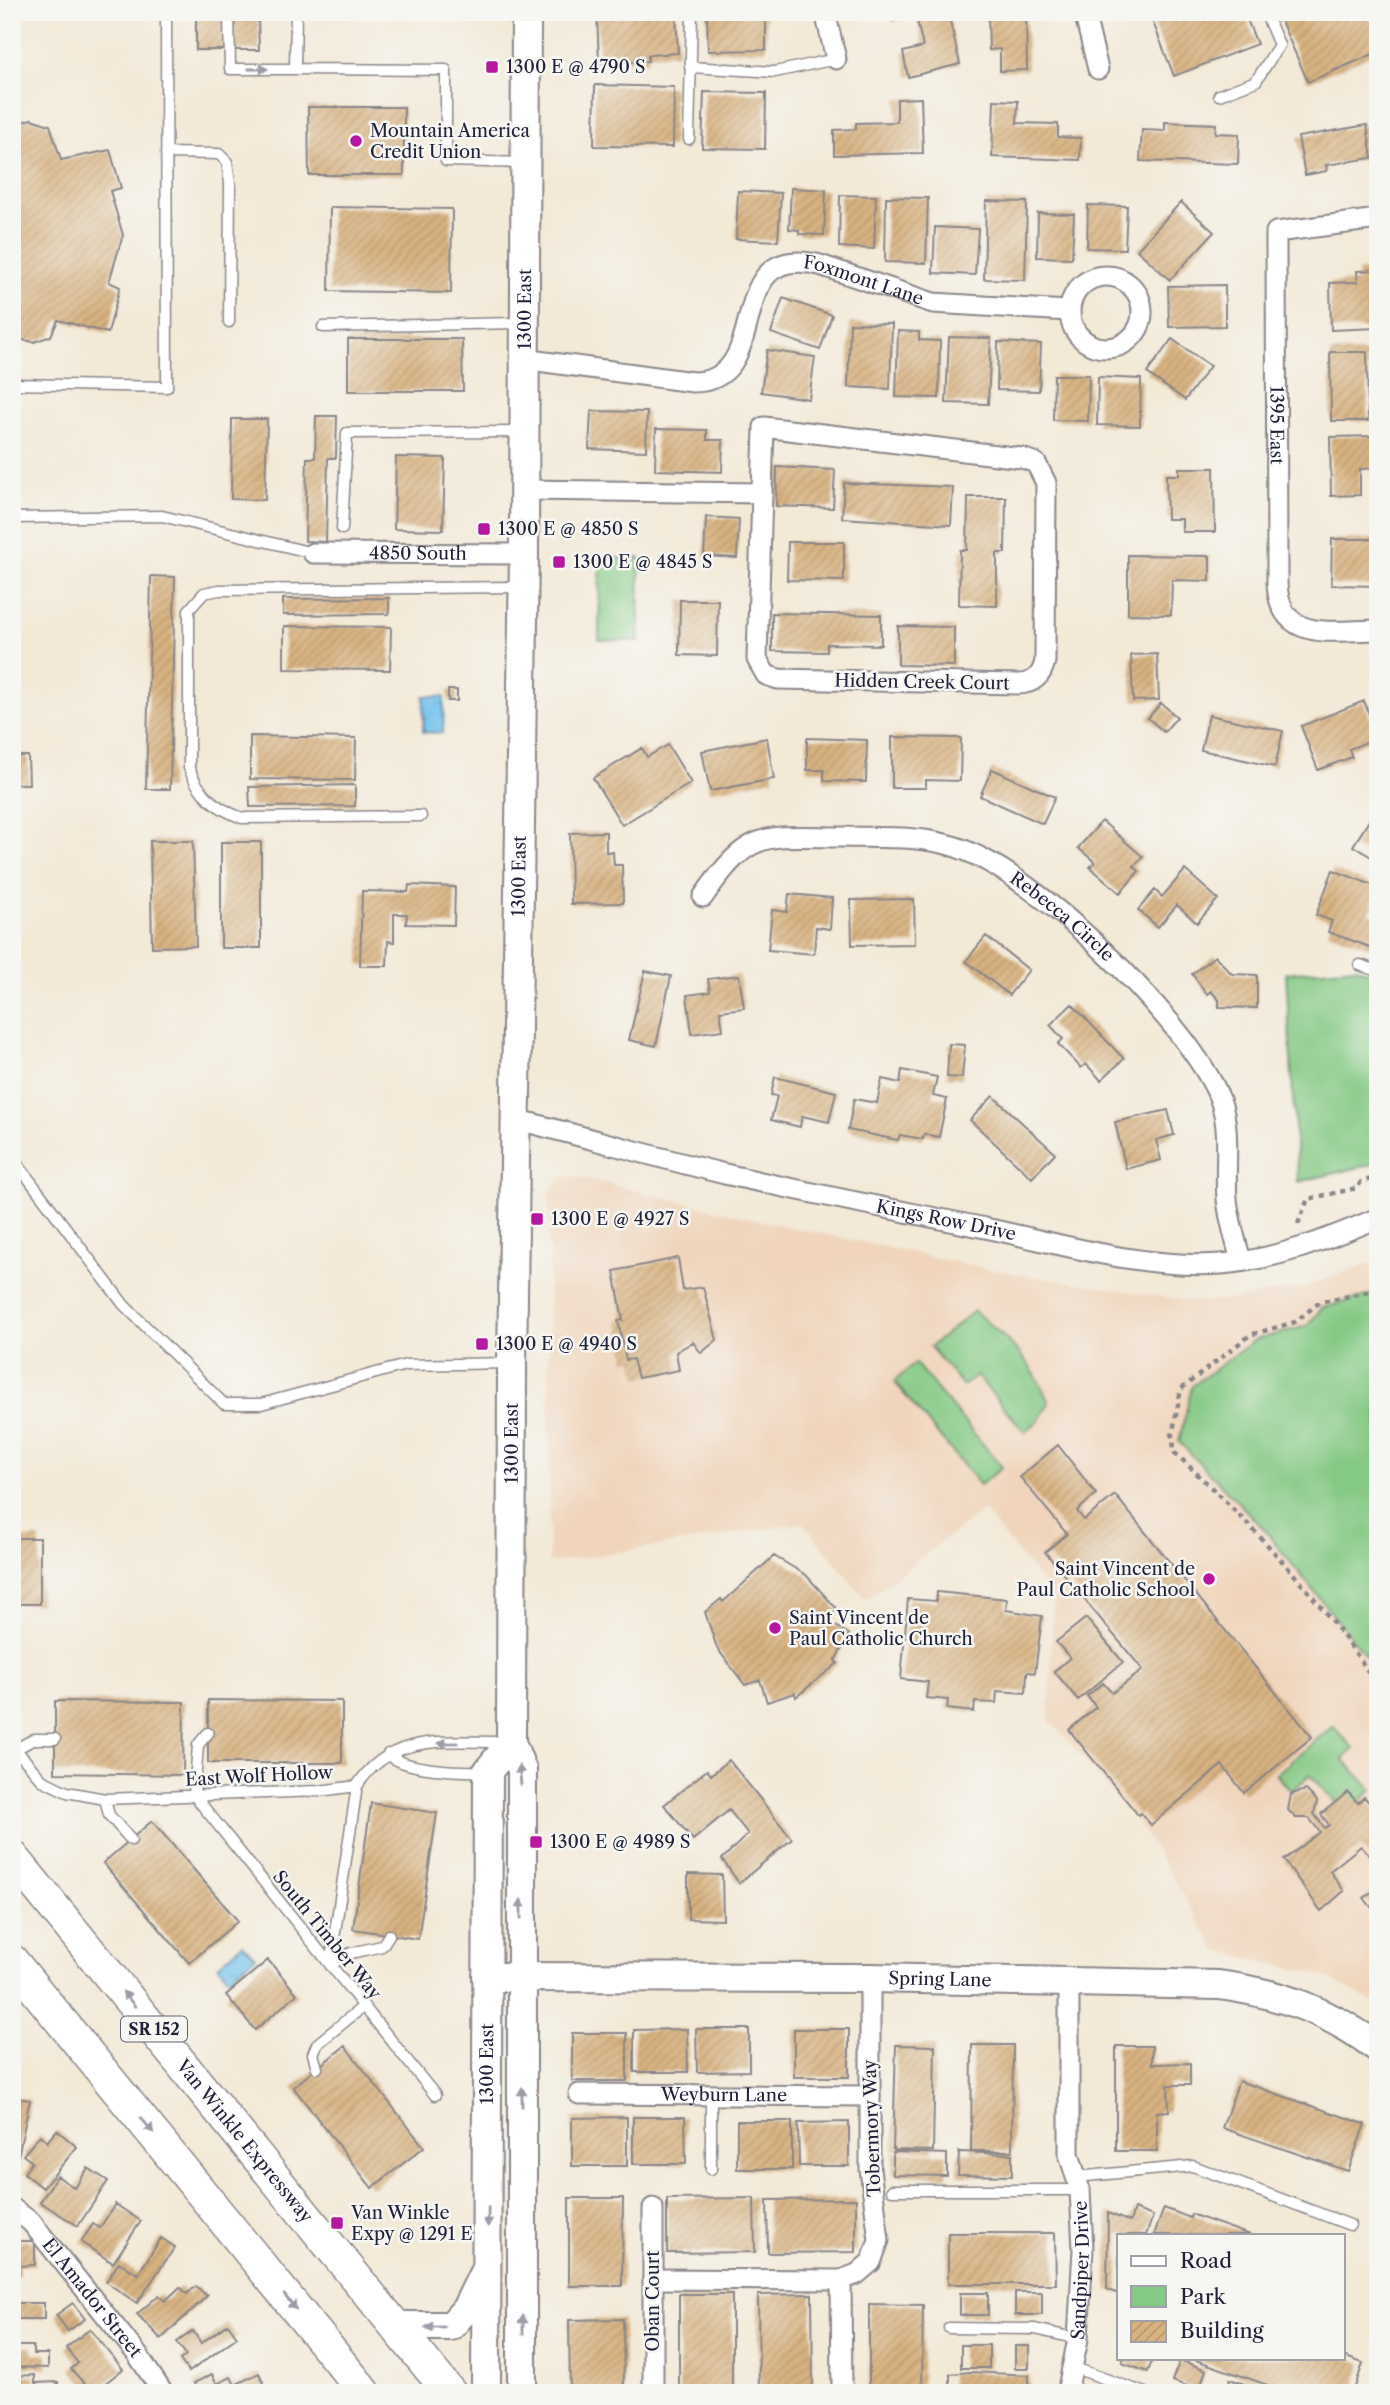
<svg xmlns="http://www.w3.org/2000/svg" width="1390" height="2405" font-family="'Libre Caslon Text',serif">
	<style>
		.built { fill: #f0d5bc }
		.green { fill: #84c984; stroke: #537660; stroke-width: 2 }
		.water { fill: url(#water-ripples); stroke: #487294; stroke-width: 2 }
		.building { fill: url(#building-hatch) }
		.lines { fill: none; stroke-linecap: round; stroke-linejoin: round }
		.lane-casing { stroke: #8a8689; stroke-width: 13 }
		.street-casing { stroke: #8a8689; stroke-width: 23 }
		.secondary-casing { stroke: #8a8689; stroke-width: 32 }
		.primary-casing { stroke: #8a8689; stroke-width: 35 }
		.path { stroke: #8a8689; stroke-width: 4.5; stroke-dasharray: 5 5; stroke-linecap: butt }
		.lane { stroke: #fff; stroke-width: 10 }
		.street { stroke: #fff; stroke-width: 19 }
		.secondary { stroke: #fff; stroke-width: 28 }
		.primary { stroke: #fff; stroke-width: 32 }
		.oneway { fill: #9c9ca7 }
		.poi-dot { fill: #b5179e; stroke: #f6f6f2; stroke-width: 2.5 }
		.labels { text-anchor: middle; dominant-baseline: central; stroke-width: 5; stroke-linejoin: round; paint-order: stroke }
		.shield { fill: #f6f6f2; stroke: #626272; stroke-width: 2 }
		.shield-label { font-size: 16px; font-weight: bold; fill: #22223b }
		.poi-label { font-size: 18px; fill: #22223b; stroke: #f6f6f2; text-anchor: start }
		.street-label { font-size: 18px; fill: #22223b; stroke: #f6f6f2 }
	</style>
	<defs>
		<pattern id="water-ripples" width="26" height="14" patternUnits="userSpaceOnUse" patternTransform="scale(1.75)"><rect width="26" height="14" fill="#6fc2ec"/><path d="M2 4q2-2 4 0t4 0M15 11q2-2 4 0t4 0" fill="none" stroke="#60a6cb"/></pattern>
		<pattern id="building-hatch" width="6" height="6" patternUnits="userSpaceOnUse" patternTransform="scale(1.75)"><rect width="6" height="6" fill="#d8b281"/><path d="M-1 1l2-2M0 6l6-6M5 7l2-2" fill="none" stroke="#b99970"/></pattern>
	</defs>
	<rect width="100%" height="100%" fill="#f6f6f2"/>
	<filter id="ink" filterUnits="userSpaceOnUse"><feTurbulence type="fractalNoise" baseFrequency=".0143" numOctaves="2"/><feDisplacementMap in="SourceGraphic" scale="14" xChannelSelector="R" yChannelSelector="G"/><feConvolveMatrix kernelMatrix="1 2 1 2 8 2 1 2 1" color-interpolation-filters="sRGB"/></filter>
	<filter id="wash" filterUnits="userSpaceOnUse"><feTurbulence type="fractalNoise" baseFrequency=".00686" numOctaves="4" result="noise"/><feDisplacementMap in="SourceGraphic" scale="28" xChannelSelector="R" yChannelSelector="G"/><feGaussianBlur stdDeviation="1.57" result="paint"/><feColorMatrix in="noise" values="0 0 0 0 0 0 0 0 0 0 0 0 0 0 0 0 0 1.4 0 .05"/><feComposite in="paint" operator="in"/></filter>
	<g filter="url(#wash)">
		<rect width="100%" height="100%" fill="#f3e9d7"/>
		<path class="built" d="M575,1176L762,1221L989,1269L1193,1302L1230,1300L1304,1287L1378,1260V2004L1321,1975L1217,1951L1140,1825L1049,1719L1053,1595L983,1510L866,1600L803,1523L549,1563V1192L562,1177Z"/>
		<path class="green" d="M600,558H640L639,641L599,640Z
			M1356,967L1378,975V1163L1298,1182L1286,973Z
			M1378,1293V1671L1264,1529L1179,1442L1192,1386L1255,1340L1307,1326L1322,1308Z
			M974,1311C1010,1342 1030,1357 1049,1403L1038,1421L1025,1432L977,1376L963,1386L930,1347Z
			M915,1363L1002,1467L980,1485L894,1382Z
			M1333,1726L1354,1749L1343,1759L1372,1790L1358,1803H1336L1310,1775L1291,1791L1276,1774Z"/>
		<path class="water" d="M424,696L444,697L443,733L423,732Z
			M243,1944L255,1957L229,1978L218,1965Z"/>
		<g id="blocks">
			<path class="building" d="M597,12H676L678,53L648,55V61L599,63Z
				M707,12H766V50L708,51Z
				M891,12H948L960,64L908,77L903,52L923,47L916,16L893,21Z
				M988,12H1026L1027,70L1000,71V49L989,50Z
				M1149,12H1244L1257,44L1174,76Z
				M1277,12H1372L1378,26V52L1308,82Z
				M258,16L259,50H196V17Z
				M595,85L674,87L673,147L594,146Z
				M704,92L766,93L765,149L702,148Z
				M921,98L923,153L834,155V130L856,129V123L897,122V99Z
				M994,100L1018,101L1017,123L1058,124V137L1081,138L1080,160L992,157Z
				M308,107H404V175H309Z
				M31,119L50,125L61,160L110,150L121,188L110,191L123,235L109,282L120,287L108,333L58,320L51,336L34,342L17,339L12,330V125Z
				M1165,122L1216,124L1215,133L1239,134L1238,164L1140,161L1142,130L1165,131Z
				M1367,125L1372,158L1326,165L1327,171L1305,175L1298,137Z
				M791,188L826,190L824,235L799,234V230L789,229Z
				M738,191L781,193L778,241L736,239Z
				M840,195L876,196L874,249L839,247Z
				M886,197L928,198L926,263L885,262Z
				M986,201L1027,202L1025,280L984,279Z
				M1181,202L1214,232L1170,280L1137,250Z
				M1088,205L1127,206L1125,249L1087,248Z
				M330,207L452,209L451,293L329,291Z
				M1038,213L1074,214L1072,258L1037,257Z
				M935,227L978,229L975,275L933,273Z
				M1378,270V328L1331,330L1330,283L1358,282L1357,271Z
				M1225,285V326L1169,327L1168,286Z
				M783,298L832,315L820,350L771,333Z
				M850,323L892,324L890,389L848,387Z
				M898,331L919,332V340L940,341L939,398L896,397Z
				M949,337L991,338L988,404L946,403Z
				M348,339H462L463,391H348Z
				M1172,339L1210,366L1185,400L1147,373Z
				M998,342L1041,344L1039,391L997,390Z
				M767,350L815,357L809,399L761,392Z
				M1330,352H1367L1368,421H1331Z
				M1054,375H1089L1088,421L1053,420Z
				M1098,377L1141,379L1140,426L1097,425Z
				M591,411L647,412L646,451L589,449Z
				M316,416H337L336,458H328L326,542L305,541L307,458H315Z
				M232,419H267L265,500L231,499Z
				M656,429L707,430V440H723L722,472L655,470Z
				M1378,436V468L1360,469V495L1331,496L1330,437Z
				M396,457L445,458L443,530L394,529Z
				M777,467L835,470L833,508L776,506Z
				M1179,468H1214L1215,532H1182V519H1167L1166,475H1179Z
				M844,483L953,487L951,525L842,518Z
				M968,497H1006L1005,553H997V606L959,605L960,550H967Z
				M706,517L739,519L737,558L704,556Z
				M1332,539H1378V586L1331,585Z
				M788,542H844V581L787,580Z
				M1128,555L1210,556V581L1172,580L1171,615L1128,614Z
				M151,576L175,577L170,789H146Z
				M389,598V614L283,615V599Z
				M680,600H718L717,656L679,655Z
				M772,613L881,615V645L827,644V652L772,651Z
				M284,626L391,627L390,670L284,669Z
				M898,626L954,627V666L898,665Z
				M1157,654L1159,700L1133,701L1131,655Z
				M448,690H457V701H448Z
				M1364,701L1378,738L1349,749L1352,757L1318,770L1301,726Z
				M1161,703L1177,717L1164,732L1148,718Z
				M1209,715L1283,731L1275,767L1201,750Z
				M250,736L356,738L355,780L250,779Z
				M892,737L961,738L960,781L926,780V788H892Z
				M767,738L774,779L710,791L702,751Z
				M807,738L867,740L866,782L824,781V770H807Z
				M668,745L691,783L622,825L593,778L642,748L647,757Z
				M12,756H28L29,784H12Z
				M992,769L1055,797L1043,824L980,796Z
				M355,785V806L250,807L249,787Z
				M1372,816L1378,820V861L1353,846Z
				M1102,821L1143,857L1134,866L1139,871L1120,893L1090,867L1095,862L1078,848Z
				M606,832V852H613L614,865H622L623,903L571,904L570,833Z
				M150,841H193L196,946L152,947Z
				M221,842H261V948H221Z
				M1185,870L1218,899L1197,923L1177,905L1158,927L1138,910L1155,890L1162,897Z
				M1333,870L1378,887L1370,913L1378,916V950L1328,932L1332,921L1316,915Z
				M409,885L455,887L454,925L406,924L407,914H394V942L388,941L387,966H360L362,891L408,892Z
				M789,894L832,898L830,929L816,927L814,954L768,950L772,910L787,912Z
				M914,899L915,944L852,945L851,900Z
				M986,936L1029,970L1009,995L966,961Z
				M1215,956L1232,974L1257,975V1008L1219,1007V1000L1211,991L1207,994L1192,974Z
				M645,971L671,976L656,1046L629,1040Z
				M739,975L744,1008L720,1011L723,1030L692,1034L687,995L710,992L708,979Z
				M1072,1004L1124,1059L1101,1080L1086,1064L1081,1068L1058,1044L1063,1039L1050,1025Z
				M949,1044L965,1045L962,1078L947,1077Z
				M902,1070L937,1077L933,1096L947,1099L939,1137L924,1134L923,1139L900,1135L898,1140L848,1130L854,1099L877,1103L882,1079L900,1083Z
				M775,1077L836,1092L829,1122L802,1116L800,1127L771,1120L777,1096L771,1095Z
				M993,1096L1055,1153L1032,1178L970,1120Z
				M1168,1110L1174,1135L1156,1140L1161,1160L1126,1169L1115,1122Z
				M678,1258L683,1290L703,1287L717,1340L701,1353L693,1342L676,1352L679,1370L638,1378L633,1359L626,1360L618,1321L623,1320L614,1271Z
				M1058,1445L1096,1494L1077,1511L1084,1520L1115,1495L1312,1737L1244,1793L1222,1765L1151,1825L1141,1813L1138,1815L1069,1730L1096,1707L1087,1696L1103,1683L1112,1693L1143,1670L1045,1552L1067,1534L1020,1477Z
				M12,1538H40V1604H12Z
				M774,1556L806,1575L837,1609L829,1622L849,1634L835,1661L838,1663L796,1697L795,1693L767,1702L760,1680L745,1685L717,1648L705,1612L721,1599L723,1602Z
				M937,1592L1007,1599L1006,1610L1042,1616L1035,1673L1027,1672L1026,1693L997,1691L996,1703L975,1702L974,1712L947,1709L948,1700L926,1698L928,1682L901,1679L908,1599L936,1601Z
				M1086,1618L1123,1662L1078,1700L1054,1671L1070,1658L1056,1642Z
				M208,1700L342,1701V1763H208Z
				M55,1701L184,1702L183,1775L55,1773Z
				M729,1760L792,1839L739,1883L722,1859L748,1834L729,1810L693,1840L664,1805L707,1770L711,1775Z
				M1306,1790L1317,1801L1314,1814L1325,1828L1329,1825L1321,1814L1348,1792L1358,1803L1364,1797L1378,1812V1865L1361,1846L1330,1871L1344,1891L1321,1911L1284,1860L1320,1832L1309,1818H1296L1288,1810L1291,1794Z
				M371,1803L437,1813L418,1939L353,1929Z
				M152,1821L238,1921L189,1963L103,1863Z
				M688,1874L722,1875L723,1920L688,1919Z
				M1378,1888V1904L1372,1908L1364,1898Z
				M268,1960L297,1994L255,2030L226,1995Z
				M687,2029L688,2072H634V2030Z
				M696,2029H749V2071L697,2072Z
				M794,2029H849V2077H794Z
				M572,2033H627V2081H572Z
				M896,2045L935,2046L933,2151L893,2150Z
				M972,2045H1013L1012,2151H971Z
				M345,2046L424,2147L372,2188L293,2087Z
				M1116,2046H1152V2064L1190,2063V2085H1168L1169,2111L1157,2112V2151H1116Z
				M1239,2081L1365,2124L1348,2171L1222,2128Z
				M12,2097L30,2100L16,2166H12Z
				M627,2117V2166H572V2118Z
				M633,2117H685L686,2164H633Z
				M737,2121H792V2169H737Z
				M849,2122V2166H799L798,2123Z
				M57,2130L77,2147L43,2188L24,2173L32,2162L23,2155L40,2135L47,2142Z
				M893,2152L947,2154V2176L893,2175Z
				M959,2152L1012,2154V2176L958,2175Z
				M88,2168L108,2181L78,2226L40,2202L57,2176L75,2188Z
				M569,2198H623L622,2286H569Z
				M754,2198L755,2252L667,2253V2199Z
				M856,2199V2252L768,2253L767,2200Z
				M115,2204L141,2221L113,2263L81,2242L93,2224L100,2228Z
				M1164,2208L1190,2218L1191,2214L1250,2235H1154Z
				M1134,2209L1153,2216L1146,2235H1119V2294L1107,2289L1108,2213L1130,2222Z
				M948,2233H1055L1056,2284H948Z
				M161,2238L175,2247L137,2303L106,2282L119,2262L138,2274Z
				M12,2241H35V2265L19,2266V2276H12Z
				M196,2286L207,2296L161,2339L137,2314L159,2295L165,2301L180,2287L187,2294Z
				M1015,2292H1042V2315H1015Z
				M960,2293H988V2315H960Z
				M679,2294H732V2393H679Z
				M812,2294L813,2393H759L758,2295Z
				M12,2303H44V2319H12Z
				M73,2303L85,2319L68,2331L56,2315Z
				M869,2304L923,2305L922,2393H869Z
				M623,2319L624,2393H570L569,2320Z
				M228,2324L237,2337L189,2372L180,2360L186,2355L177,2342L193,2331L201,2343Z
				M90,2329L123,2369L93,2393L71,2369L78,2363L66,2348Z
				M12,2335H17V2346H33V2354H48V2368L12,2367Z
				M961,2345H989V2368H961Z
				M1015,2346H1029V2368H1015Z
				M1343,2356L1363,2363L1353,2393H1291L1190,2358Z
				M1123,2358H1153L1148,2372L1122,2363Z
				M1180,2360L1206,2370L1199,2390L1172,2381Z
				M970,2372L1029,2375V2393H950V2374Z
				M259,2373L265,2386L251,2393H198L194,2383L212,2374L217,2384L231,2377L235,2385Z
				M35,2375V2383L58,2382V2393H12V2376Z
				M1230,2379L1256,2388L1255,2393H1225Z"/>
		</g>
	</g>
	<g filter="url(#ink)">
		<use href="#blocks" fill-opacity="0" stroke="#8a8689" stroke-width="2"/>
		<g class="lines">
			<defs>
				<path id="lane" d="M229,12L230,69H295
					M296,12L295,69L446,70V161L524,163
					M690,67L775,72L836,59
					M1219,95L1256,81L1279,45L1265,12
					M689,139L692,12
					M166,153L219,154L227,162L230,183L229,322
					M323,327L522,323
					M12,384L167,387L166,12
					M12,518L162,516L313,553
					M342,529L347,433L523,432
					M421,816L242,818C216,808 199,795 189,768V610L204,593L219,590L520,587
					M1360,965L1378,971
					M12,1146L19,1166L124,1305L224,1404H261L406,1365L511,1363
					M208,1733L198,1745L194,1795L435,2095
					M12,1745L42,1780L67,1792L105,1799L319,1791L357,1786
					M16,1749L34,1739H55
					M388,1754C402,1770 461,1772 484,1771
					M105,1799L109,1815L131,1840
					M330,1965L357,1786C392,1731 448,1743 506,1742
					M330,1965L351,1953L382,1946L389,1935
					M317,2068L313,2054L317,2044L364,2006
					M711,2095V2169
					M1076,2177L1193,2166L1350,2225
					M892,2190H1080
					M949,2328L1035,2329L1078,2339
					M1072,2367L1145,2393"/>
				<g id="street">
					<path d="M825,12L836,59"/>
					<path d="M1084,12L1098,69"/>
					<path id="s1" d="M1378,219L1276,232L1277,582C1279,644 1332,630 1378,630"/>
					<circle cx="1106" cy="312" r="36"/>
					<path id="s2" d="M523,359L693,382C777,382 718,240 820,265L933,303L1069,311"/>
					<path d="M764,427L1022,458L1036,463L1046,483L1045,661C1042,676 1033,684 1018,684L778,679L766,675L757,659Z"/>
					<path d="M524,490L762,493"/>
					<path id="s3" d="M313,553L524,554"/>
					<path id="s4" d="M703,897C750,829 763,836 841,837C879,838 920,835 956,847C1037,874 1179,1014 1216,1090C1233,1124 1224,1163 1227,1199C1229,1220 1236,1241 1241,1261"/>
					<path id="s5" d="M515,1119C585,1137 655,1157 725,1174C813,1194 902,1211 990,1229C1065,1245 1144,1269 1221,1264C1276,1260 1328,1239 1378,1218"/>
					<path id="s6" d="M579,2094L870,2096"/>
					<path id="s7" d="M12,2208L31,2222L137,2354L163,2393"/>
					<path d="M653,2208V2393"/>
					<path d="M653,2279L841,2280L857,2274L871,2262L879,2240L870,2169V1978"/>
					<path d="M841,2280L842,2393"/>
					<path id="s8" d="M1067,2393L1078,2339L1083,2249L1080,2190L1069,2154V1981"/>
				</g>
				<g id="secondary">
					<path id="s9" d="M487,1977L870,1978L1219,1985C1278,1993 1330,2011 1378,2048"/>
					<path d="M395,2326H451L466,2309L484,2272"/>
					<path id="s10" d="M486,2393L488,1771L511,1742"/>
					<path id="s11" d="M522,2393V1770L511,1742L512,1363L524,554L526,12"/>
				</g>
				<g id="primary">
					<path id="s12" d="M12,1856L450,2393"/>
					<path d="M12,1961L365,2393"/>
				</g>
			</defs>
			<use href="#lane" class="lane-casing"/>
			<use href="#street" class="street-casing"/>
			<use href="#secondary" class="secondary-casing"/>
			<use href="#primary" class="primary-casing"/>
			<path class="path" d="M1298,1224L1308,1199L1357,1188L1361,1182L1378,1177
				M1378,1290L1320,1302L1295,1322L1250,1335L1181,1389L1172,1436L1175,1453C1250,1523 1324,1600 1378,1687"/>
			<use href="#lane" class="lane"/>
			<use href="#street" class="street"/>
			<use href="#secondary" class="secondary"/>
			<use href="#primary" class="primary"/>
		</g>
		<defs><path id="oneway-solid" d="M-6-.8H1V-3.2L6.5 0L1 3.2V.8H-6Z" transform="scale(1.75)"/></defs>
		<g class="oneway">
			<use href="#oneway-solid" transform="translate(258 69)"/>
			<use href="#oneway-solid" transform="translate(448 1743) rotate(179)"/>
			<use href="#oneway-solid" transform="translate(520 1775) rotate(-96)"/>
			<use href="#oneway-solid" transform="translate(521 1909) rotate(-90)"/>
			<use href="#oneway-solid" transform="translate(129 1999) rotate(-129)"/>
			<use href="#oneway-solid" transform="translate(522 2097) rotate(-90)"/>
			<use href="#oneway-solid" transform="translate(147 2125) rotate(51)"/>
			<use href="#oneway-solid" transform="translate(488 2217) rotate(91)"/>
			<use href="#oneway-solid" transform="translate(290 2302) rotate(51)"/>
			<use href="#oneway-solid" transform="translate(523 2325) rotate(-90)"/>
			<use href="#oneway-solid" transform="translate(435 2327) rotate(179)"/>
		</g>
	</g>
	<g class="poi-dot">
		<rect x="485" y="60" width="14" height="14" rx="3.5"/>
		<circle cx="356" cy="141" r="7"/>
		<rect x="477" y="522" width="14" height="14" rx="3.5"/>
		<rect x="552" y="555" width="14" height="14" rx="3.5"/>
		<rect x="530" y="1212" width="14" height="14" rx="3.5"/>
		<rect x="475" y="1337" width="14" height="14" rx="3.5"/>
		<circle cx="1209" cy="1579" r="7"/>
		<circle cx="775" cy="1628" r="7"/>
		<rect x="529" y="1835" width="14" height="14" rx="3.5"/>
		<rect x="330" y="2216" width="14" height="14" rx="3.5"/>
	</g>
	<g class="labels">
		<rect class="shield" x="121" y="2016.5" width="66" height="25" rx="5"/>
		<g class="shield-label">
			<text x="154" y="2029">SR 152</text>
		</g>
		<g class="poi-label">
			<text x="506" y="67">1300 E @ 4790 S</text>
			<text x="370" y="131">Mountain America<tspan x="370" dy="21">Credit Union</tspan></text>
			<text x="498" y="529">1300 E @ 4850 S</text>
			<text x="573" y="562">1300 E @ 4845 S</text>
			<text x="551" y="1219">1300 E @ 4927 S</text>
			<text x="496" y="1344">1300 E @ 4940 S</text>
			<text x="1195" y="1569" text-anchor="end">Saint Vincent de<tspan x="1195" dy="21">Paul Catholic School</tspan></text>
			<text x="789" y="1618">Saint Vincent de<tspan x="789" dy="21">Paul Catholic Church</tspan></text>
			<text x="550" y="1842">1300 E @ 4989 S</text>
			<text x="351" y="2213">Van Winkle<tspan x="351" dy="21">Expy @ 1291 E</tspan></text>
		</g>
		<g class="street-label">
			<text stroke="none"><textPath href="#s2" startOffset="415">Foxmont Lane</textPath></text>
			<text stroke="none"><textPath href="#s11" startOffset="2086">1300 East</textPath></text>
			<text stroke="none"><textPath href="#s1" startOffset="296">1395 East</textPath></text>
			<text stroke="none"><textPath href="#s3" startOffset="105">4850 South</textPath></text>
			<text transform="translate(922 682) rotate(1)">Hidden Creek Court</text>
			<text stroke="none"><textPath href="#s11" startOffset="1519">1300 East</textPath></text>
			<text stroke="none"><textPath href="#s4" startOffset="406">Rebecca Circle</textPath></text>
			<text stroke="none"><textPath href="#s5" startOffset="443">Kings Row Drive</textPath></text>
			<text stroke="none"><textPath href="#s11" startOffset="952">1300 East</textPath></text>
			<text transform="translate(259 1776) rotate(-3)">East Wolf Hollow</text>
			<text transform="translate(327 1935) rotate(51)">South Timber Way</text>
			<text stroke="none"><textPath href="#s9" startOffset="453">Spring Lane</textPath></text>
			<text stroke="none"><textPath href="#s10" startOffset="329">1300 East</textPath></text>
			<text stroke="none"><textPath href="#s6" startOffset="145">Weyburn Lane</textPath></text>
			<text transform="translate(872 2128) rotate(-92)">Tobermory Way</text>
			<text stroke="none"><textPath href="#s12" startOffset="368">Van Winkle Expressway</textPath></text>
			<text stroke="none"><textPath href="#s8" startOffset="124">Sandpiper Drive</textPath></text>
			<text stroke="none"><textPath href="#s7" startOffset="121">El Amador Street</textPath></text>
			<text transform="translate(653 2301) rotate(-90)">Oban Court</text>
		</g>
	</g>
	<rect width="1390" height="2405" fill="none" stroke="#f6f6f2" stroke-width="42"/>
	<rect x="1117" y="2234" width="228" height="126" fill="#f6f6f2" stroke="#a1a1a9" stroke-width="2"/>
	<rect x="1131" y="2256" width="35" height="10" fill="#ffffff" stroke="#a1a1a9" stroke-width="2"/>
	<text x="1180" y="2268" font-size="21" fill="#22223b">Road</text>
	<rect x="1131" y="2286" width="35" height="21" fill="#84c984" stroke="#a1a1a9" stroke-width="2"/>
	<text x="1180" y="2304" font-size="21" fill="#22223b">Park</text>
	<rect x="1131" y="2321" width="35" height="21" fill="url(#building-hatch)" stroke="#a1a1a9" stroke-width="2"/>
	<text x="1180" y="2338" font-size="21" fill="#22223b">Building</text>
</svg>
